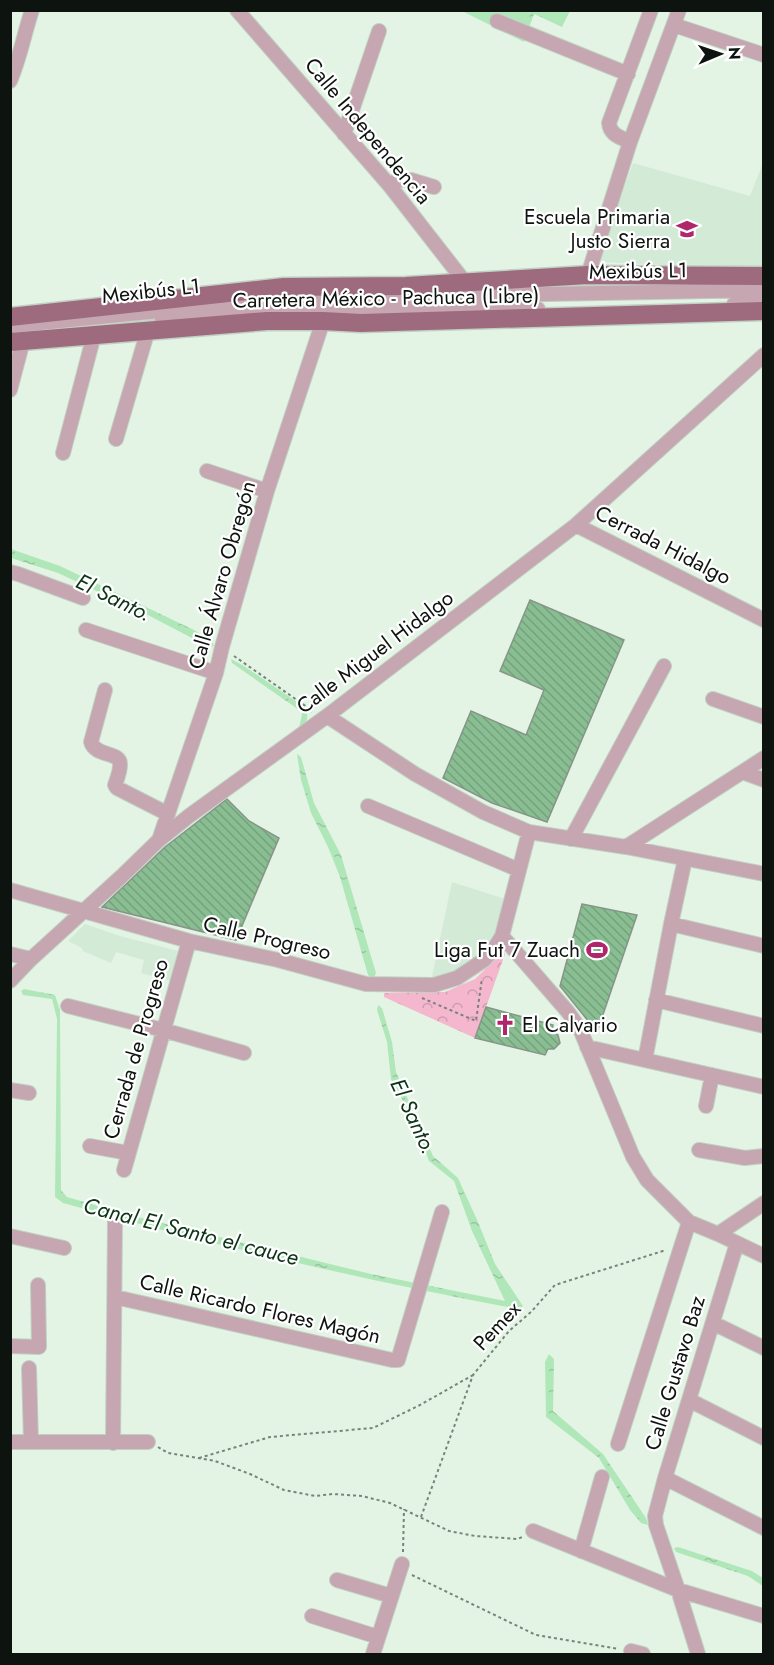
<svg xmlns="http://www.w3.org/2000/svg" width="774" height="1665" font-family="Jost,sans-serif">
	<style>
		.built { fill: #d3ead6 }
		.park { fill: url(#park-crowns) }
		.water { fill: url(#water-ripples) }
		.building { fill: url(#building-back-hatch); stroke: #869588; stroke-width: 1.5 }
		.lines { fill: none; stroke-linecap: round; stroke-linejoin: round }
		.minor-casing { stroke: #c1d0c3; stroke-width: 16 }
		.major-casing { stroke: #c1d0c3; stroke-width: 21 }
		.path { stroke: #788379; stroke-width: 2; stroke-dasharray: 3 3; stroke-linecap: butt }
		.minor { stroke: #c5a6b1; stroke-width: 14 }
		.major { stroke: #9e6a7d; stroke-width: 18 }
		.labels { text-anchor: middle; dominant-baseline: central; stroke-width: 4.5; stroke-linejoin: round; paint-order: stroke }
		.street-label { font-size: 21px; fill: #0d130e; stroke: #fff }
		.poi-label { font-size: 21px; fill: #0d130e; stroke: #fff; text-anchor: end }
		.water-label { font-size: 22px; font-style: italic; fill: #0c3417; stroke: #fff }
	</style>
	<defs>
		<pattern id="park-crowns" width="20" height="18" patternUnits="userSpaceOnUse" patternTransform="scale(1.5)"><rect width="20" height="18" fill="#f4b7cd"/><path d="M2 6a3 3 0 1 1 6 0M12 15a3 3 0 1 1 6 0" fill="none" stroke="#d09caf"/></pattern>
		<pattern id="water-ripples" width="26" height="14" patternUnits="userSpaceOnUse" patternTransform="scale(1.5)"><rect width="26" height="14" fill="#b0e7b9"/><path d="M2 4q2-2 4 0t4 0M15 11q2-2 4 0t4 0" fill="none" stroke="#96c59e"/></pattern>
		<pattern id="building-back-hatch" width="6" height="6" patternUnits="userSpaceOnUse" patternTransform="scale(1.5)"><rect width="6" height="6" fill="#89be92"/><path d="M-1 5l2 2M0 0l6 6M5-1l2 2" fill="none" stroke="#75a27d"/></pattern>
	</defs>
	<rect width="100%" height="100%" fill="#e3f4e5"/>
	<path class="built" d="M633,163L750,196L763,163V269L598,262Z
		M452,882L505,899L497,941L469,963L450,975L431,981Z
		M85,924L120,936L178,951L171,981L141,973L144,960L116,952L111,963L83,951L82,948L68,941Z"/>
	<path class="park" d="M503,952L505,954L475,1038L384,997V993L445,992L475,979Z"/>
	<path class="water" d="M462,11H570L562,27L534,14L524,42Z
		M11,549L60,566L196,631L212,642L214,646L209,647L144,613L58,573L11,558Z
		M231,659L244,666L303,706C311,714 307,724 299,731C299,724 302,719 302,712L232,663Z
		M297,754L301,757L314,803L341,855L376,973L373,980L368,975L340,877L328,847L311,813L301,780Z
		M24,989L55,995L60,1010L61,1190L67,1197L133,1216L371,1274L505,1301L472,1231L454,1181L429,1161L414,1121L391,1079L387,1042L377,1010L378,1005L382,1008L392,1042L396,1072L433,1156L458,1178L478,1222L495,1264L523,1306L520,1310L516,1311L512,1308C361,1279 211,1245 63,1203L55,1197L57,1019L52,999L23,995L21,991Z
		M549,1354L554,1359L553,1411L603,1454L646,1518L648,1525L641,1523L630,1510L599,1458L546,1417L545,1362Z
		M678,1547L752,1571L763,1578V1586L748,1576L676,1552L674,1548Z"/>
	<path class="building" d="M530,600L624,640L547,822L492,803L443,778L471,711L526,735L544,690L500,671Z
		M227,799L249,821L279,838L236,940L102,907L165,847Z
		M582,904L637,915L597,1032L560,986Z
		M486,1007L553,1025L552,1031L558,1035L560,1043L554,1049H548L545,1055L475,1038Z"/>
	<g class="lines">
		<defs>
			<path id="minor" d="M237,10L390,186L464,281
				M497,21L628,74
				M674,25L764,55
				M10,81C20,58 24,34 32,10
				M344,134L379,31
				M630,142C620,137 610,135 609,123L651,10
				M390,186L397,180H411L434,187
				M588,275L630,142L679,10
				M734,304L764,301
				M162,320L272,310L538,309
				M10,326L277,299L764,290
				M10,390L23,341
				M116,439L148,330
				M63,453L94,335
				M207,471L267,491
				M576,525L764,620
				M10,572L18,574L83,598
				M86,630L216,673
				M105,690L91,742C95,757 121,751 120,765C120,772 117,779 115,785L117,788L168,814
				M713,699L764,717
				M327,716L415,774L483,812L529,832L626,847L764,874
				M742,772L764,780
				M368,806L519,870
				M571,839L664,666
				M159,840L216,673L222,647L267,491L323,321
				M626,847L764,758
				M10,890L189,941L278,960L366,984L434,985L457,978L484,960L494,949L502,936L529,832
				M671,924L764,946
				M502,936L568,1012L580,1029L633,1157L647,1180L689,1222L718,1234L764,1256
				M10,954L31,959
				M10,981L31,959L122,876L159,840L189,816L327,716L576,525L764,355
				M656,1000L764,1026
				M68,1006L163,1030L244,1053
				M587,1047L764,1087
				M645,1060L671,924L685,859
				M10,1090L29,1093
				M706,1106L712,1075
				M90,1146L128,1153
				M699,1150L745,1158L764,1156
				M124,1170L189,941
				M718,1234L764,1203
				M10,1236L64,1248
				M115,1297L392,1360H398L442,1212
				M713,1323L764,1348
				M10,1346L39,1347L38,1285
				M29,1368L31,1442
				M689,1400L764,1438
				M10,1442H148
				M113,1443L115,1221
				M618,1444L689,1222
				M665,1478L764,1528
				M533,1531L678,1590L764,1616
				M581,1551L602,1477
				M337,1580L391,1596
				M312,1616L378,1637
				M631,1651L643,1654
				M373,1654L402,1564
				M698,1654L678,1590L656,1525L655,1516L665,1478L737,1243"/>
			<path id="major" d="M10,317L284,287L406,286L588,275L764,276
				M10,342L267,321H323L361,323L764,311"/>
		</defs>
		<use href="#minor" class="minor-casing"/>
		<use href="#major" class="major-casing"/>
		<path class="path" d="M234,656L307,707L312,712
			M422,998L476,1021L482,978
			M158,1447L168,1453L215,1461L250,1474L284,1490L315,1496L333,1494L362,1496L390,1503L449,1531L475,1536L518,1539L522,1537
			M199,1458L270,1437L373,1428L420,1405L473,1375
			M421,1517L473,1375L509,1331L531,1312L555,1285L666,1250
			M403,1552L404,1509
			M412,1575L536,1635L619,1649"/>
		<use href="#minor" class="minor"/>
		<use href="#major" class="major"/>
	</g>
	<defs>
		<symbol id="school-bare" viewBox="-9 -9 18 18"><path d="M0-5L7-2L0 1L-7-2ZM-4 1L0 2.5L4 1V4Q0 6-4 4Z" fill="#af276a" stroke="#fff" stroke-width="2.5" paint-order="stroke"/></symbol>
		<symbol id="stadium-bare" viewBox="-9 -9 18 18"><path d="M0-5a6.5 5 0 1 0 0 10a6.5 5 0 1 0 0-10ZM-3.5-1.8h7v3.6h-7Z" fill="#af276a" stroke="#fff" stroke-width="2.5" paint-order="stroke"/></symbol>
		<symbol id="church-bare" viewBox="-9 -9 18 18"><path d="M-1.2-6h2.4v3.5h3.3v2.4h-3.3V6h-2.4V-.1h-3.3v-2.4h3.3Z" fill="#af276a" stroke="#fff" stroke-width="2.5" paint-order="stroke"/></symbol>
	</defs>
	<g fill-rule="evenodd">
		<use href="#school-bare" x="672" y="214" width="30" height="30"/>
		<use href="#stadium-bare" x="582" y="935" width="30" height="30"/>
		<use href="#church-bare" x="490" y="1010" width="30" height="30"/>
	</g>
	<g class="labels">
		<g class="street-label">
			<text transform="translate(368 131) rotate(50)">Calle Independencia</text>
			<text transform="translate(638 271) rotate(-1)">Mexibús L1</text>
			<text transform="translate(151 291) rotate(-6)">Mexibús L1</text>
			<text transform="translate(386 298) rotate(-1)">Carretera México - Pachuca (Libre)</text>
			<text transform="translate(663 545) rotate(27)">Cerrada Hidalgo</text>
			<text transform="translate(222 575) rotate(-74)">Calle Álvaro Obregón</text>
			<text transform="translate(375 652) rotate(-37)">Calle Miguel Hidalgo</text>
			<text transform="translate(267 938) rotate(13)">Calle Progreso</text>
			<text transform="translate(136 1049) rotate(-74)">Cerrada de Progreso</text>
			<text transform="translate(260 1309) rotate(13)">Calle Ricardo Flores Magón</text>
			<text transform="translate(497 1326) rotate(-47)">Pemex</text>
			<text transform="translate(675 1373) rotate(-73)">Calle Gustavo Baz</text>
		</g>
		<g class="poi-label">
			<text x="670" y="217">Escuela Primaria<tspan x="670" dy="24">Justo Sierra</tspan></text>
			<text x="580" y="950">Liga Fut 7 Zuach</text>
			<text x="522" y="1025" text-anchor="start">El Calvario</text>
		</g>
		<g class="water-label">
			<text transform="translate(114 597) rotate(26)">El Santo.</text>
			<text transform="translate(414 1116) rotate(65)">El Santo.</text>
			<text transform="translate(191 1231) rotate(14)">Canal El Santo el cauce</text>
		</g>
	</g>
	<rect width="774" height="1665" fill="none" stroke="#0d130e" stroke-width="24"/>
	<g transform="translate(720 54) rotate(88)" stroke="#ffffff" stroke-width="4.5" paint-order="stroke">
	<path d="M0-4.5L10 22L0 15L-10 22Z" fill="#0d130e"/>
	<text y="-9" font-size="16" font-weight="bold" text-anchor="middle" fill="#0d130e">N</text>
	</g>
</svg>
